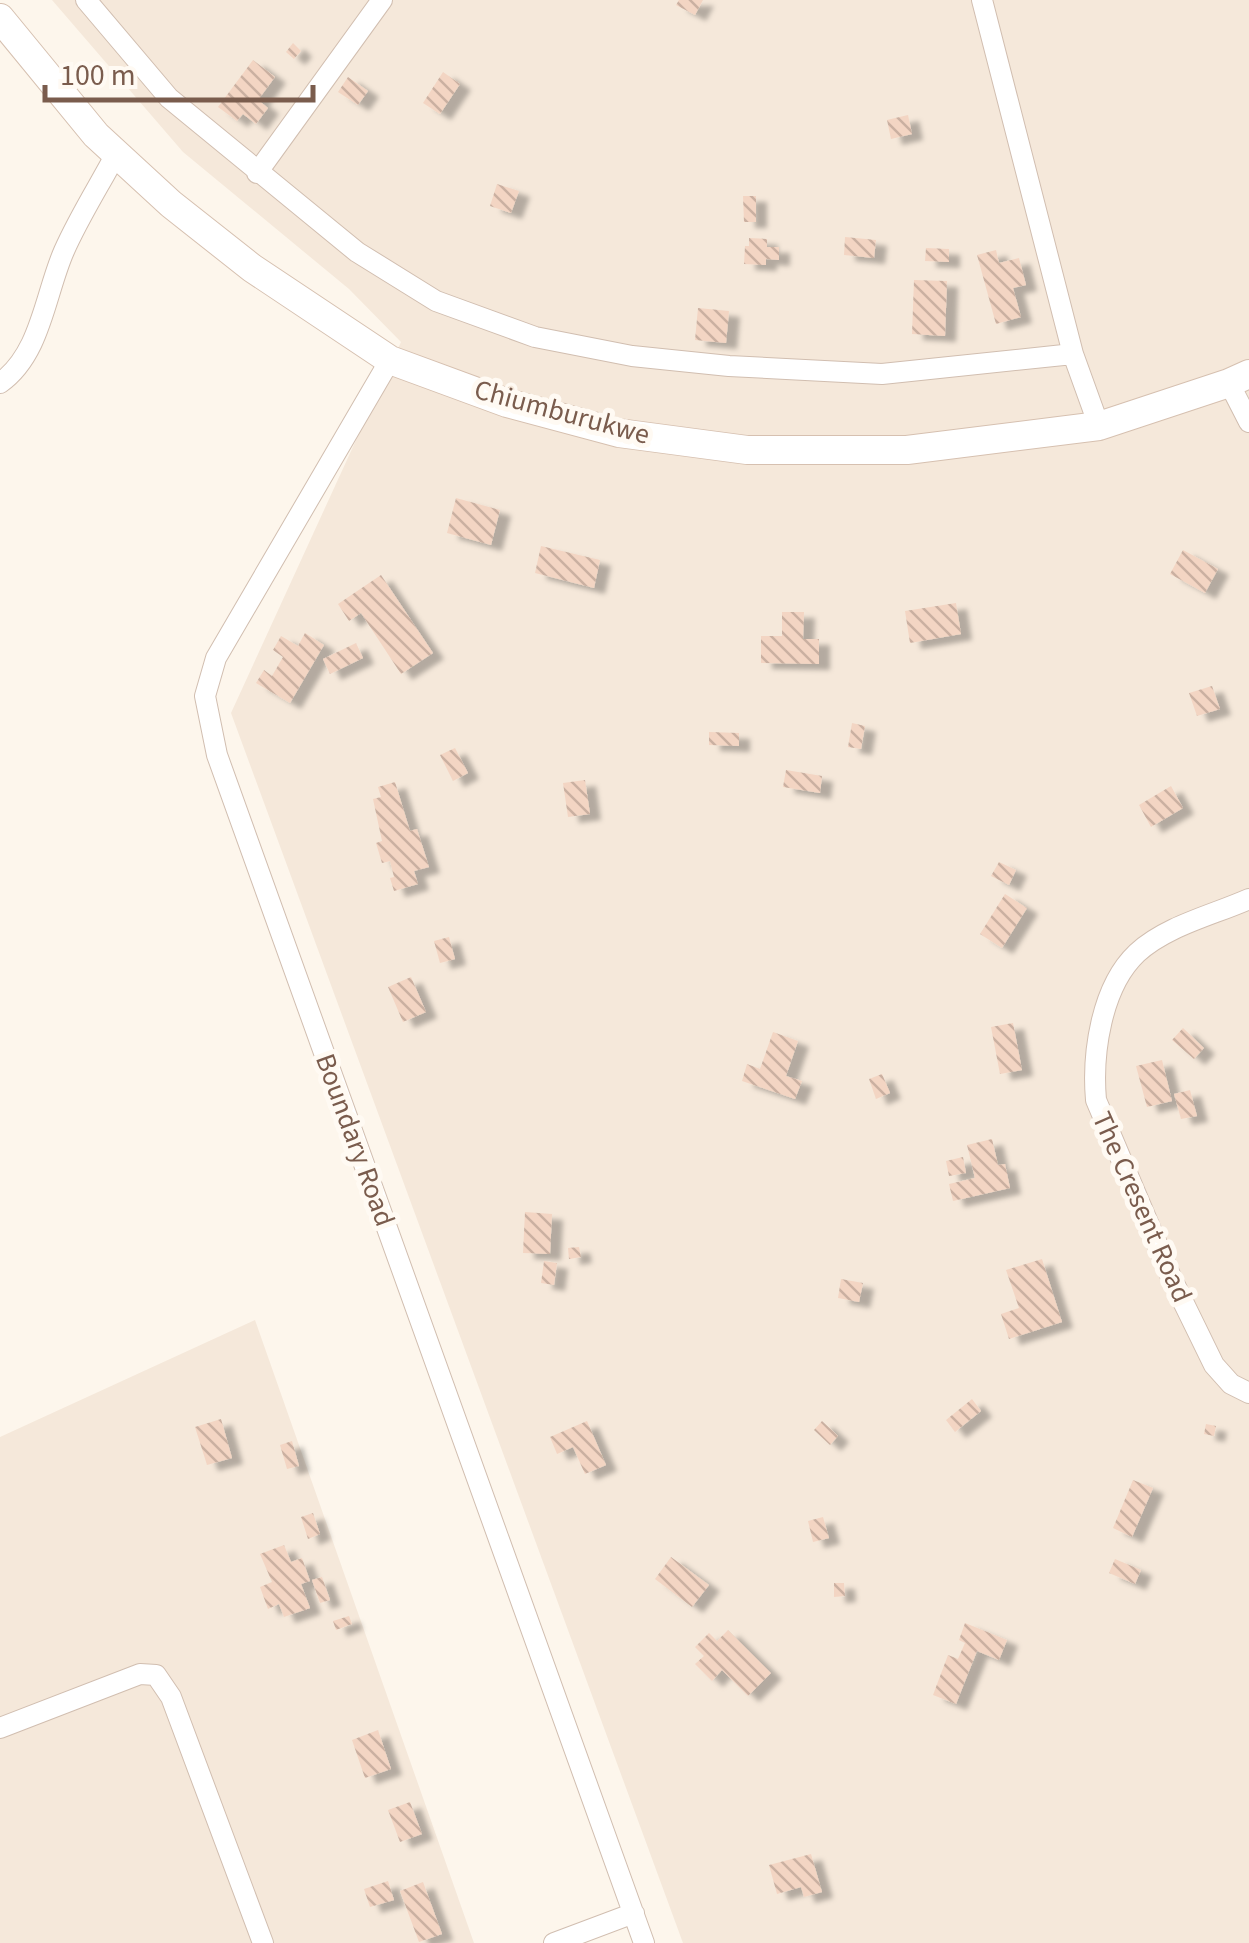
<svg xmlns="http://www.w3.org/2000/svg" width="1249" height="1943" font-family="'Source Sans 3',sans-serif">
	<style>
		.residential { fill: #f5e8da }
		.building { fill: url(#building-back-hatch); filter: url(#shadow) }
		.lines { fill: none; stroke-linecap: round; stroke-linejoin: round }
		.street-casing { stroke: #d1beb0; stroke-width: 22 }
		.secondary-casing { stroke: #d6c0b0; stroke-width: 30 }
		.street { stroke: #fff; stroke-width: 20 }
		.secondary { stroke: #fff; stroke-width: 28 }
		.labels { text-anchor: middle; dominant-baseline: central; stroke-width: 10; stroke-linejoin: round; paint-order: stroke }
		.street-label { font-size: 28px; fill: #7a5c4d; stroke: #fffaf3 }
	</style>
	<defs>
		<pattern id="building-back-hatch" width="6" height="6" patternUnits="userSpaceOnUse" patternTransform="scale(2.5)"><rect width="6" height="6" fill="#f3d5c3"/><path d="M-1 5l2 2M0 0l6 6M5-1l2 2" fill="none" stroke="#cab0a1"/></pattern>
		<filter id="shadow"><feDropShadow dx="11" dy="6" stdDeviation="2.5" flood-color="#0004"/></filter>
	</defs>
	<rect width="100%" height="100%" fill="#fdf6ec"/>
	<path class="residential" d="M52,0H1249V1943H683L231,713L401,342L349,289L183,152Z
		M255,1320L474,1943H0V1437Z"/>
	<path class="building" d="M679,0H703L695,15L676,5Z
		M293,43L301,51L294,59L286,52Z
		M253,60L275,77L258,100L268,108L256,124L243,114L237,121L218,107Z
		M443,72L460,84L440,114L423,103Z
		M348,77L368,91L358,105L338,92Z
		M908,115L912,134L891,139L887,120Z
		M497,184L519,191L511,213L490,206Z
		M743,196H756V222H744Z
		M845,237L876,240L874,258L844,255Z
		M749,238L767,239V247H779V260L766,259V265L744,264L745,246H749Z
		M926,248L949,249V262L925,261Z
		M996,250L999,263L1019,258L1026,285L1013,288L1021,317L996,324L977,255Z
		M914,280L947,281L945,336L912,334Z
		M698,308L729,311L726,343L695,340Z
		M456,498L500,510L491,545L447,533Z
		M541,546L600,560L594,588L535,573Z
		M1183,550L1218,569L1205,593L1170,574Z
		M381,575L433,653L401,674L361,613L349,621L338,604Z
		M956,603L961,634L910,643L905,611Z
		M782,612H804L803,639H819V664L761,663V636H782Z
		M305,633L324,645L290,703L256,683L264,670L272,676L283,657L273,650L281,636L298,646Z
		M356,643L363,658L330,674L323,659Z
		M1212,686L1220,709L1197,716L1189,693Z
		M852,723L865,726L861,749L848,747Z
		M709,732L739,733V746L709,745Z
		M455,748L468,773L453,781L440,755Z
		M786,770L822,776L820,793L783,787Z
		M585,780L590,814L568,817L563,783Z
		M395,782L410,831L417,829L429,867L414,871L418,884L394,891L390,878L394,877L390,861L382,863L376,843L382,841L373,799L381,797L378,787Z
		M1171,786L1183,808L1151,827L1139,805Z
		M999,862L1016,870L1009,885L991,876Z
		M1005,894L1027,908L1002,948L980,934Z
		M449,937L455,959L440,963L434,941Z
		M411,977L426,1012L403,1022L388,987Z
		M1013,1023L1022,1070L1000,1074L991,1027Z
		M1183,1028L1204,1048L1194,1059L1172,1040Z
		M773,1032L798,1041L786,1076L802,1081L795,1099L742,1081L747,1064L760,1069Z
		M1162,1060L1172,1101L1147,1107L1136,1066Z
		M882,1074L890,1093L876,1099L869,1079Z
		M1190,1090L1197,1116L1181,1119L1174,1094Z
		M992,1139L998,1165L1005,1164L1010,1188L953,1201L949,1184L975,1178L967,1145Z
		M963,1157L966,1173L949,1176L946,1161Z
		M525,1212L552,1214L550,1254L523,1253Z
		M579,1247L581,1257L569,1259L568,1248Z
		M1042,1259L1062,1322L1009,1339L1001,1314L1019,1308L1006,1270Z
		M544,1261L557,1263L554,1285L541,1283Z
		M841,1279L863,1283L859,1302L838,1298Z
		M972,1399L981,1411L955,1432L946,1420Z
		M221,1419L232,1458L207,1465L195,1427Z
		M587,1421L606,1465L585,1474L573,1447L557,1454L550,1437Z
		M822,1421L838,1436L830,1445L814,1430Z
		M1206,1424L1216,1426L1214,1436L1204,1434Z
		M292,1441L299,1466L287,1469L280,1445Z
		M1133,1480L1153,1488L1132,1537L1113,1528Z
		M313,1513L320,1534L308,1539L301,1517Z
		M823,1517L829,1538L813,1542L808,1521Z
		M284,1545L291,1562L302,1558L310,1581L301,1584L310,1608L284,1617L279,1604L268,1609L260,1587L272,1582L260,1554Z
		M671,1557L709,1585L692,1607L655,1579Z
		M1115,1559L1141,1570L1135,1584L1109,1573Z
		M322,1577L330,1600L320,1603L312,1580Z
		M834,1583H844L845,1596L834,1597Z
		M349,1616L352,1624L336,1630L333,1621Z
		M965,1623L1007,1640L999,1660L977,1651L956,1704L933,1695L948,1655L958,1659L965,1643L959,1640Z
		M728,1630L771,1673L748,1696L722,1670L712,1681L695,1664L704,1656L695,1647L709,1633L717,1641Z
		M378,1730L391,1769L365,1778L352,1740Z
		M410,1802L422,1834L400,1842L388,1810Z
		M811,1854L822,1892L804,1897L801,1887L777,1894L769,1865Z
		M388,1881L394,1900L370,1907L364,1889Z
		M423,1882L442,1934L419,1942L400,1891Z"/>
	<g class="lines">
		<defs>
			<path id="street" d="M86,0L169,98L357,252L436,301L535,337L632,356L729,366L882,374L1073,354
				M982,0L1073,354L1099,426
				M257,173L382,0
				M390,360L216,658L205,696L217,755L644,1943
				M0,383C41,354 45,294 64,251C79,217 99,186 116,154
				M1229,383L1249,422
				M1249,899C1213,915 1166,926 1137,953C1101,987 1092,1054 1096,1100L1171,1277L1214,1365L1231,1384L1249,1393
				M0,1728L140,1674L156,1675L171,1697L263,1943
				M554,1943L634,1913"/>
			<path id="secondary" d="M0,18L96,135L171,204L252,268L390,360L507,403L619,433L747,450H907L1099,426L1229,383L1249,374"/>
		</defs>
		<use href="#street" class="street-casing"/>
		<use href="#secondary" class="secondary-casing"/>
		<use href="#street" class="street"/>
		<use href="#secondary" class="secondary"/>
	</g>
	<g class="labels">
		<g class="street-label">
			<text transform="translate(562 412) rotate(15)">Chiumburukwe</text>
			<text transform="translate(355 1140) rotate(70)">Boundary Road</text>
			<text transform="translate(1142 1207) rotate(66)">The Cresent Road</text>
		</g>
	</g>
	<path d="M45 85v15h268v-15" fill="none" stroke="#7a5c4d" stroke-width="5"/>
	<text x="60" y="85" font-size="30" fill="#7a5c4d" stroke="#fffaf3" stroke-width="8" paint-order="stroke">100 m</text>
</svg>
